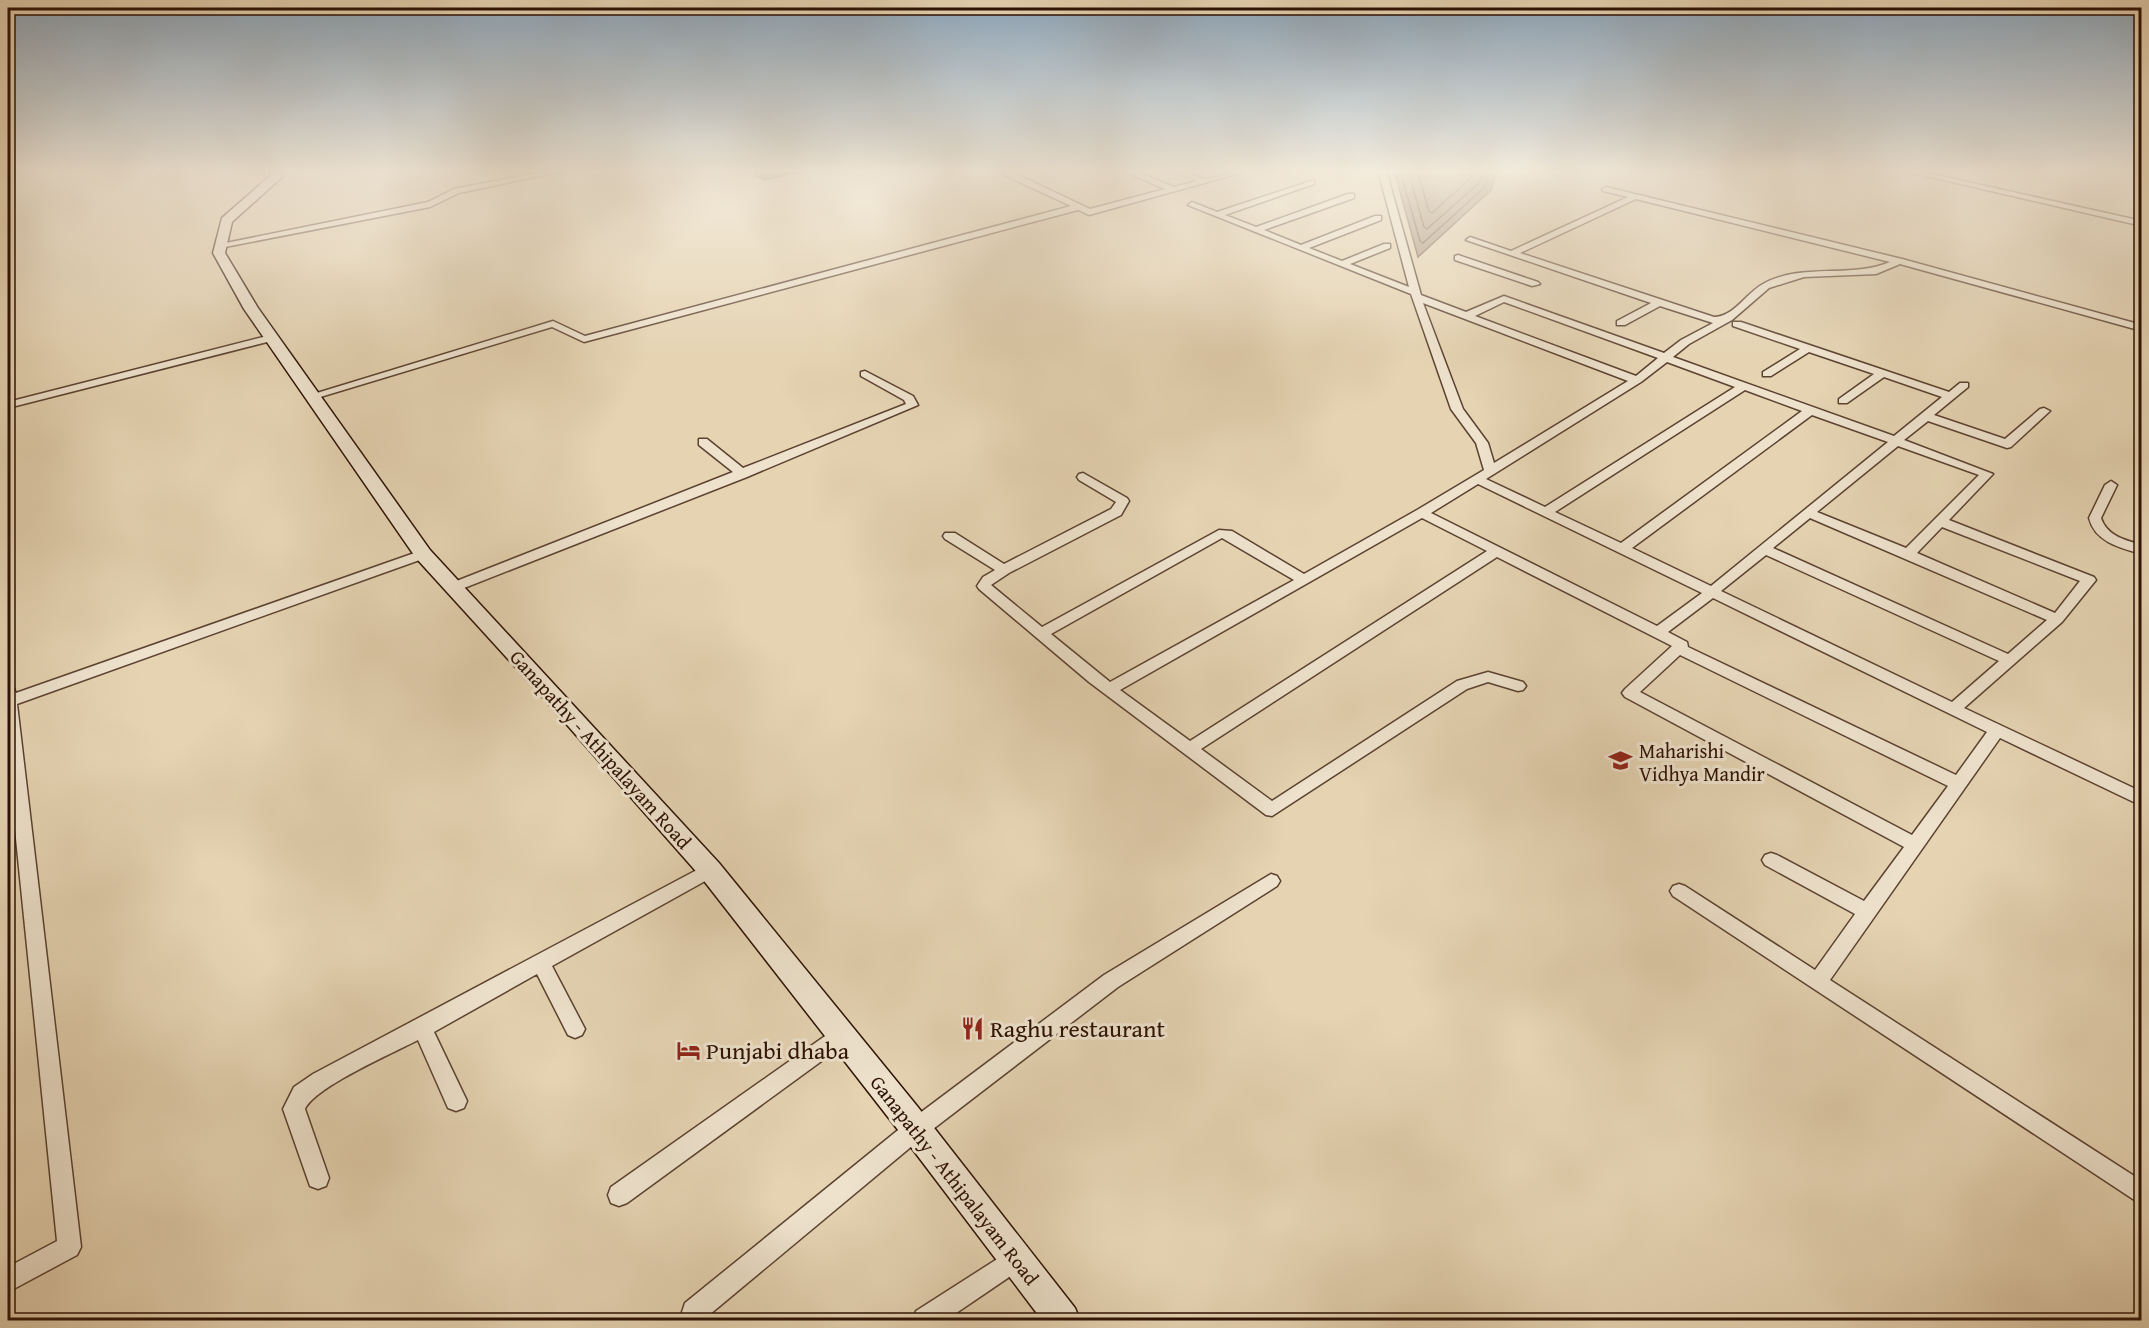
<svg xmlns="http://www.w3.org/2000/svg" width="2149" height="1328" font-family="'Gentium Book Plus',serif">
	<style>
		.water { fill: #a69177; stroke: #765e49; stroke-width: 1.5 }
		.lines { fill: none; stroke-linecap: round; stroke-linejoin: round }
		.shore { stroke: #6a513e; stroke-width: 1.5 }
		.minor-casing { stroke: #5b4230; stroke-width: 3 }
		.secondary-casing { stroke: #2d1104; stroke-width: 3 }
		.minor { fill: #eee2cd; fill-rule: evenodd }
		.secondary { fill: #eee2cd; fill-rule: evenodd }
		.wall { fill: #796551; stroke: #2d1104; stroke-width: 1.5 }
		.shaded-wall { fill: #635342; stroke: #2d1104; stroke-width: 1.5 }
		.labels { text-anchor: middle; dominant-baseline: central; stroke-width: 6; stroke-linejoin: round; paint-order: stroke }
		.street-label { font-size: 20px; fill: #2d1104; stroke: #eee2cd }
		.poi-label { font-size: 20px; fill: #2d1104; stroke: #eee2cd; text-anchor: start }
		.near-poi-label { font-size: 24px; fill: #2d1104; stroke: #eee2cd; text-anchor: start }
	</style>
	<rect width="100%" height="100%" fill="#e5d3b2"/>
	<filter id="stains"><feTurbulence type="fractalNoise" baseFrequency=".00333" numOctaves="4"/><feColorMatrix values="0 0 0 0 .2 0 0 0 0 .09 0 0 0 0 .02 0 0 0 .5 -.17"/></filter>
	<radialGradient id="worn" r=".72"><stop offset=".6" stop-color="#630" stop-opacity="0"/><stop offset="1" stop-color="#630" stop-opacity=".3"/></radialGradient>
	<path class="water" d="M1394,170H1497L1491,190L1418,257Z"/>
	<g class="lines">
		<path class="shore" d="M1400,170L1420,241L1423,243L1485,187L1490,170
			M1408,170L1424,227L1427,229L1479,183L1483,170
			M1417,170L1429,211L1432,213L1471,178L1473,170"/>
		<defs>
			<path id="minor" d="M551,170H567L459,193L430,207L220,248L216,245L428,202L454,189Z
				M1003,170H1015L1012,172L1090,209L1165,189L1121,170H1132L1174,187L1197,181L1172,170C1185,170 1193,177 1204,179C1211,180 1238,170 1251,170L1089,215L1078,210L584,342L552,327L317,398L313,399L307,396L553,321L585,336L1071,206L1002,174Z
				M1378,170H1386L1421,295L1466,312L1504,296L1664,353L1681,340L1713,323L1660,306L1625,325H1617V321L1651,303L1466,240L1470,237L1511,251L1628,197L1603,191L1602,189L1606,187L1902,259L2142,325V331L1900,264L1876,274L1804,277L1769,288L1732,320L1689,344L1673,357L1894,436L1942,397L1884,377L1847,403H1839V399L1874,374L1809,352L1771,376H1763V372L1800,349L1733,326V322H1741L1949,392L1960,383H1968V387L1934,415L2005,439L2040,409L2044,408L2050,411L2011,447L2007,448L1928,421L1904,440L1993,474L1949,520L2094,577L2096,580L2062,622L1964,708L2142,792V806L2000,738L1830,980L2142,1181V1205L1673,896L1670,891L1673,886L1679,884L1685,886L1815,970L1855,914L1765,865L1762,860L1765,855L1771,853L1777,855L1864,901L1904,847L1625,697L1622,693L1625,689L1672,646L1497,557L1201,749L1272,801L1457,681L1488,672L1523,682L1526,686L1523,690L1518,691L1488,682L1467,689L1272,816L1266,815L1089,682L979,589L977,586L983,577L995,570L945,539L943,536L945,533H955L1004,564L1111,509L1116,502L1079,480L1077,477L1079,474L1083,473L1127,498L1129,501L1121,515L1009,573L991,585L1042,627L1219,530L1232,531L1304,574L1417,510L1484,470L1476,443L1451,409L1411,294L1188,205L1192,202L1217,212L1314,180V184L1225,215L1256,227L1348,194H1354V198L1264,230L1301,245L1375,216H1381V220L1309,248L1342,261L1384,244H1390V248L1350,264L1409,287ZM1636,199L1890,262C1850,279 1802,262 1763,284C1746,293 1734,317 1714,317L1520,253ZM1504,302L1658,358L1636,376L1475,316ZM1423,303L1628,381L1494,463L1488,443L1463,409ZM1667,362L1735,387L1545,507L1486,479L1641,382ZM1745,390L1802,411L1621,543L1555,512ZM1812,415L1888,442L1711,586L1632,548ZM1898,446L1979,475L1906,548L1817,512ZM1478,484L1702,593L1657,626L1431,513ZM1422,518L1487,551L1190,741L1120,690ZM1810,518L2047,620L2008,654L1773,548ZM1942,527L2080,581L2055,613L1917,553ZM1222,538L1294,580L1110,682L1051,634ZM1766,555L1999,661L1952,702L1721,591ZM1713,598L1987,732L1956,775L1688,647L1687,642L1668,632ZM1680,655L1948,786L1912,835L1640,692Z
				M1900,170H1914L2142,221V226Z
				M1458,255L1538,282L1540,284L1532,286L1455,260V256Z
				M271,335L275,336V340L8,408V402Z
				M865,371L913,396L918,405L747,477L459,590L454,591L447,587L449,584L733,472L699,445V439H707L743,468L906,404L904,400L861,376V372Z
				M2111,481L2117,485L2101,518C2107,536 2125,540 2142,545V554C2120,548 2095,542 2089,518L2105,485Z
				M423,550L430,554L428,557L17,704L81,1247L77,1255L8,1292V1267L57,1241L8,760V685L13,686L16,693Z
				M710,863L716,865L719,870L716,875L552,966L585,1029L582,1035L575,1038L568,1035L537,974L434,1032L467,1101L464,1108L456,1111L448,1108L418,1040C393,1053 315,1087 305,1109L329,1178L326,1186L318,1189L310,1186L283,1109L294,1087L313,1074Z
				M1271,874L1277,876L1280,881L1277,886L1118,987L924,1136L703,1320H685L682,1312L685,1303L908,1122L1104,975Z
				M842,1026L849,1029L852,1035L849,1041L627,1203L619,1206L611,1203L608,1195L611,1187L835,1029Z
				M1016,1247L1024,1251L1028,1259L1024,1267L946,1320H913L916,1311Z"/>
			<path id="secondary" d="M270,170H282L283,176L232,222L225,253L258,308L430,550L719,863L917,1106L1075,1308L1080,1320H1042L895,1126L701,877L539,693L416,558L244,309L213,253L222,218L271,175Z"/>
		</defs>
		<use href="#minor" class="minor-casing"/>
		<use href="#secondary" class="secondary-casing"/>
		<use href="#minor" class="minor"/>
		<use href="#secondary" class="secondary"/>
	</g>
	<path class="wall" d="M748,170H806L764,180Z"/>
	<path class="shaded-wall" d="M763,170H806L764,180Z"/>
	<linearGradient id="sky" x2="0" y2="1"><stop stop-color="#8da6bb"/><stop offset="0.48" stop-color="#f3ebdc"/><stop offset="1" stop-color="#f3ebdc" stop-opacity="0"/></linearGradient>
	<rect width="2149" height="356" fill="url(#sky)"/>
	<defs>
		<symbol id="school-bare" viewBox="-9 -9 18 18"><path d="M0-5L7-2L0 1L-7-2ZM-4 1L0 2.5L4 1V4Q0 6-4 4Z" fill="#8f2418" stroke="#eee2cd" stroke-width="2.5" paint-order="stroke"/></symbol>
		<symbol id="restaurant-bare" viewBox="-9 -9 18 18"><path d="M-5-6h1v4h1v-4h1v4h1v-4h1v5L-1.5 .5V6h-2V.5L-5-1ZM5-6V6H3V1.5H1.5Q1.5-4 5-6Z" fill="#8f2418" stroke="#eee2cd" stroke-width="2.5" paint-order="stroke"/></symbol>
		<symbol id="hotel-bare" viewBox="-9 -9 18 18"><path d="M-6-4.5h1.5V1H6V5H4.5V3h-9V5H-6ZM-4 0a1.8 1.8 0 1 1 3.6 0ZM.5 0V-2.5h3Q6-2.5 6 0Z" fill="#8f2418" stroke="#eee2cd" stroke-width="2.5" paint-order="stroke"/></symbol>
	</defs>
	<g fill-rule="evenodd">
		<use href="#school-bare" x="1604" y="744" width="33" height="33"/>
		<use href="#restaurant-bare" x="956" y="1012" width="33" height="33"/>
		<use href="#hotel-bare" x="672" y="1034" width="33" height="33"/>
	</g>
	<g class="labels">
		<g class="street-label">
			<text transform="translate(601 749) rotate(48)">Ganapathy - Athipalayam Road</text>
			<text transform="translate(955 1180) rotate(52)">Ganapathy - Athipalayam Road</text>
		</g>
		<g class="poi-label">
			<text x="1639" y="750">Maharishi<tspan x="1639" dy="23">Vidhya Mandir</tspan></text>
		</g>
		<g class="near-poi-label">
			<text x="990" y="1028">Raghu restaurant</text>
			<text x="706" y="1050">Punjabi dhaba</text>
		</g>
	</g>
	<rect width="2149" height="1328" fill="none" stroke="#e5d3b2" stroke-width="30"/>
	<rect x="9" y="9" width="2131" height="1310" fill="none" stroke="#2d1104" stroke-width="3"/>
	<rect x="15" y="15" width="2119" height="1298" fill="none" stroke="#2d1104" stroke-width="1.5"/>
	<rect width="100%" height="100%" filter="url(#stains)"/>
	<rect width="100%" height="100%" fill="url(#worn)"/>
</svg>
